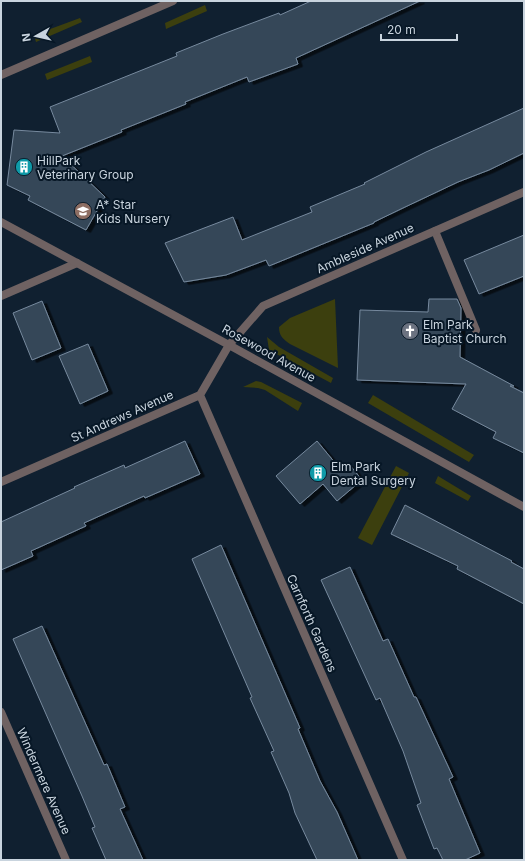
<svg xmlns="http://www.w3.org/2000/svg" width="525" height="861" font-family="Inter,sans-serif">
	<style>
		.green { fill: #3c3f0e }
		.building { fill: #354758; stroke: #778a9e; filter: url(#shadow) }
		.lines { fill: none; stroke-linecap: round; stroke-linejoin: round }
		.service { stroke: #6f6262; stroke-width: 8 }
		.minor { stroke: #6f6262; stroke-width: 8 }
		.tertiary { stroke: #6f6262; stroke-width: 8 }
		.labels { text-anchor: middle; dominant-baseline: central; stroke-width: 4; stroke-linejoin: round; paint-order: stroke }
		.poi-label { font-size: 12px; fill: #c9d4de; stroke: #071726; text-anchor: start }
		.street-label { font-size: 12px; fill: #c9d4de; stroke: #071726 }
	</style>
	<defs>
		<filter id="shadow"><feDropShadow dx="4.5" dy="2.5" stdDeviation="0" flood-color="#0009"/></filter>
	</defs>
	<rect width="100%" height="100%" fill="#102030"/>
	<path class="green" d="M205,5L207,11L166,29L165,23Z
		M80,18L82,22L36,42L34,35Z
		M90,56L92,62L47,80L45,74Z
		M335,299L338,368L290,344C283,339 279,336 279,327L290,318Z
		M267,337L279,347L333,378L331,383L269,350Z
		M256,381L261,382L302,403L298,411L265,390L258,388L243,387Z
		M373,395L474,455L469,462L368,403Z
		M396,466L409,473L372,545L358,538Z
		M438,476L471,496L468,501L435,483Z"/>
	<path class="building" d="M311,1H420L296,58L298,64L249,82L247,77L185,102L186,104L121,130L122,132L62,156L105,197L86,230L28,200L30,196L7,185L14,130L60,133L50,107L177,56L176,53L223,34L279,13L280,15Z
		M524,108V153L489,170L458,182L403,208L374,222V223L269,266L266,260L226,275L184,282L165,243L233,217L242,240L312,212L310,207L365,184L364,183L426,152Z
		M524,235V276L479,294L464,260Z
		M429,299H457L461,308L460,357L514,386H510L524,393V453L493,438L496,432L452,409L466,384L357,380L360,310L428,312Z
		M42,301L61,348L32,360L13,313Z
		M88,344L108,391L80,404L59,356Z
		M185,441L200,474L145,498L144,496L84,523L86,526L31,551L33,556L1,570V522L75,488L74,487L124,465L125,468Z
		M317,441L341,470L349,464L362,480L337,501L323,484L300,504L276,476Z
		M405,505L512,561L511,562L524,569V604L457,569L458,566L391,534Z
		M221,545L300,728L298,729L320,781L337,812L358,860H317L295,813L289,793L271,752L274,751L250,698L252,697L192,559Z
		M350,567L383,641L388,639L414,697H416L453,777L449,779L480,853L465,860H443L437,848L434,849L417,805L421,803L403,751L380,698L376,700L321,580Z
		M42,626L104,765L107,764L125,807L120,809L143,860H106L92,828L95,827L82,796L13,639Z"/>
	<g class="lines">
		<path class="service" d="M435,231L476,330
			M1,296L77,263"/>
		<path class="minor" d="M1,222L229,345L524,507
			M200,395L403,860
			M1,482L200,395L229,345L263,306L524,192
			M1,712L66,860"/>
		<path class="tertiary" d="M1,75L173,1"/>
	</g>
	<defs>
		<symbol id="building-disc" viewBox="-11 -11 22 22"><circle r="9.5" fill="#0f9aa8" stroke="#071726"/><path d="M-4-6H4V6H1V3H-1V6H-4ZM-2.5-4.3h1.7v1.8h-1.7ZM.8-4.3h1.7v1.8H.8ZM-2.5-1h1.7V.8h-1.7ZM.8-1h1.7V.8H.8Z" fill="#fff"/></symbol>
		<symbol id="school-disc" viewBox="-11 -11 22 22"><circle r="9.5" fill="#8d6e63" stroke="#071726"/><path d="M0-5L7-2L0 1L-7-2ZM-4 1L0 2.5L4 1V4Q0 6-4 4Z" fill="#fff"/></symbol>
		<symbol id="church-disc" viewBox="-11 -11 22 22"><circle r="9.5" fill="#6b7280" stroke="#071726"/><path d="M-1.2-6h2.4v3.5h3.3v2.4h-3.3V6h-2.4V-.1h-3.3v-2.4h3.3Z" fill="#fff"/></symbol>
	</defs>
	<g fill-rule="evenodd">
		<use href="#building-disc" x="14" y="157" width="20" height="20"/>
		<use href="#school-disc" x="73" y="201" width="20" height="20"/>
		<use href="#church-disc" x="400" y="321" width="20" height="20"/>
		<use href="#building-disc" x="308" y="463" width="20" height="20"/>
	</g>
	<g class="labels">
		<g class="poi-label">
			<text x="37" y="160">HillPark<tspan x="37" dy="14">Veterinary Group</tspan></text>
			<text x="96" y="204">A* Star<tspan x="96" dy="14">Kids Nursery</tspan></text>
			<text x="423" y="324">Elm Park<tspan x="423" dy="14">Baptist Church</tspan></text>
			<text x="331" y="466">Elm Park<tspan x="331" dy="14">Dental Surgery</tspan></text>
		</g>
		<g class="street-label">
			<text transform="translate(365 248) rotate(-24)">Ambleside Avenue</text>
			<text transform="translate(269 353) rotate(29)">Rosewood Avenue</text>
			<text transform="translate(122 416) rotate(-24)">St Andrews Avenue</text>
			<text transform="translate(312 623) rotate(66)">Carnforth Gardens</text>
			<text transform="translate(44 781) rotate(66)">Windermere Avenue</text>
		</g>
	</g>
	<rect width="525" height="861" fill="none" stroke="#c9d4de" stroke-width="4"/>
	<g transform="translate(36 36) rotate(262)" stroke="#071726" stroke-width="3" paint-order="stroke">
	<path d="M0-3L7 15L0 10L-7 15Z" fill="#c9d4de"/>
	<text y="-6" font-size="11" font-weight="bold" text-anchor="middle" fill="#c9d4de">N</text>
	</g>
	<path d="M381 34v6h76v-6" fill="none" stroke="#c9d4de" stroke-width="2"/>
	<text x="387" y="34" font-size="12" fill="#c9d4de" stroke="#071726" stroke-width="3" paint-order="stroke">20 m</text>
</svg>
